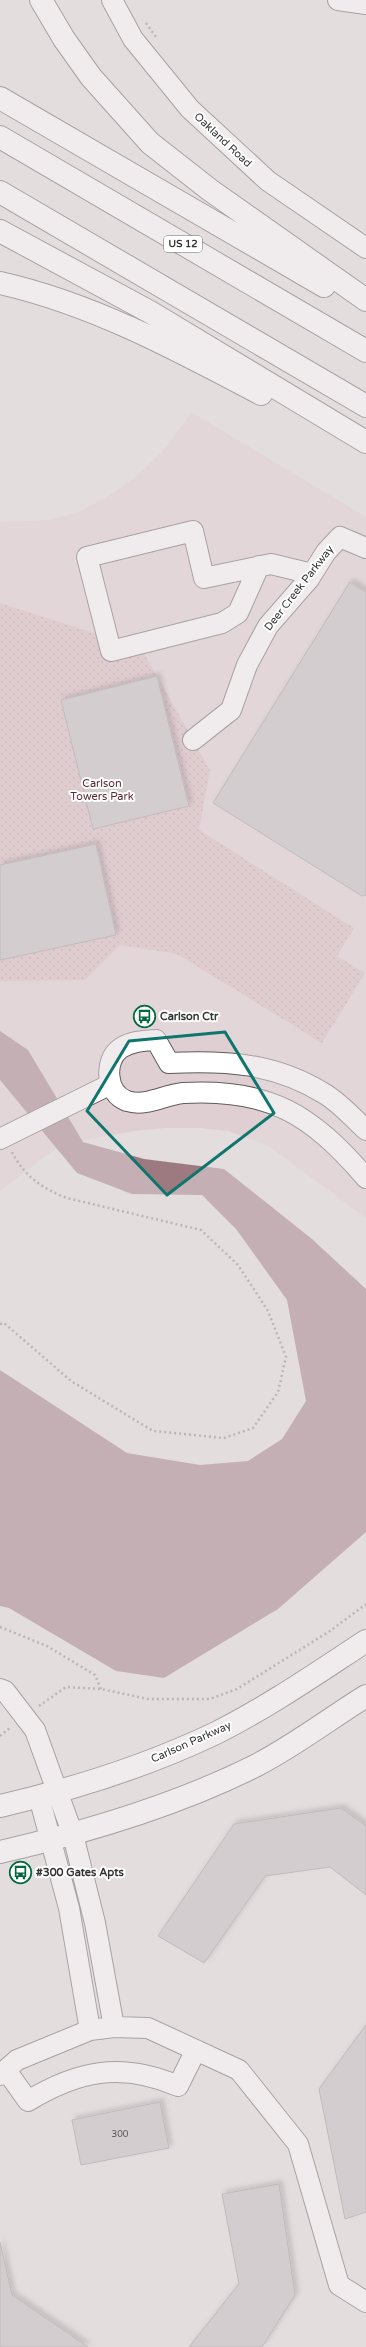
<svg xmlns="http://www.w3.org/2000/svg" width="366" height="2347" font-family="'Varela Round',sans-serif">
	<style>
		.built { fill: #dfcfd2 }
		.park { fill: url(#park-dots) }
		.water { fill: #9d7a80 }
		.building { fill: #c2bbbc; stroke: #999294; filter: url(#shadow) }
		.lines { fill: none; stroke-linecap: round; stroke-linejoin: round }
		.minor-casing { stroke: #615b5c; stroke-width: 22 }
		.major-casing { stroke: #615b5c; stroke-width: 24 }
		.highway-casing { stroke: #615b5c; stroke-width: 24 }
		.path { stroke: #8d8889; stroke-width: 2.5; stroke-dasharray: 2 3; stroke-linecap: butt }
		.minor { stroke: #fff; stroke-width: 20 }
		.major { stroke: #fff; stroke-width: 22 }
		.highway { stroke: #fff; stroke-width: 22 }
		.marked { fill: none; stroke: #0f766e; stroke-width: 3; stroke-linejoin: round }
		.labels { text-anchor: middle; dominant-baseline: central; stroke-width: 4; stroke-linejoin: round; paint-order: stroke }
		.number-label { font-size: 9px; fill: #585555 }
		.shield { fill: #fff; stroke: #727070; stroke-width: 1 }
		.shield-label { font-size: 10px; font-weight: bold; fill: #353333 }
		.street-label { font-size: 11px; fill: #353333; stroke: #fff }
		.park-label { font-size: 11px; fill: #5b2935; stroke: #fff }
		.poi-label { font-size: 11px; font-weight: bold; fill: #353333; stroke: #fff; text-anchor: start }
	</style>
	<defs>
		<pattern id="park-dots" width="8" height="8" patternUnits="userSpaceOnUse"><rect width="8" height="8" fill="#dab8bd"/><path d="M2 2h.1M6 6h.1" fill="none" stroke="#b2969a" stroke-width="1.8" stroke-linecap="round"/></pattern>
		<filter id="shadow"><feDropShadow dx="3.5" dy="-3.5" stdDeviation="2" flood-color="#0004"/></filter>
	</defs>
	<rect width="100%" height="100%" fill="#e4ddde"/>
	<path class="built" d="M191,412L366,517V1218L267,1145L228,1131L199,1128H165L135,1131L95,1138L55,1149L0,1191V522L51,520L81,511L110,495L139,474L165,449Z"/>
	<path class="park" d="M0,603L141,648L210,770L199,830L354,928L337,956L365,973L322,1043L177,954L120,945L85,980L0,981Z"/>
	<path class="water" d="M0,1031L28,1050L83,1142L144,1159L224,1169L312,1239L366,1289V1532L278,1609L164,1678L116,1671L9,1608L0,1606V1370L127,1453L200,1465L248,1461L282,1439L306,1401L287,1300L236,1229L202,1195L132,1194L77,1173L0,1080Z"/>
	<path class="building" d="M350,582L366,592V895L362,896L213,803Z
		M157,676L189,806L93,829L61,700Z
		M96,844L116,935L0,960V865Z
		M341,1808L366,1826V1895L330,1867L265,1876L204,1963L158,1936L234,1824Z
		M366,2025V2212L345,2219L319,2089Z
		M160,2102L169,2148L81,2165L72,2120Z
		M279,2184L295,2295L262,2347H189L239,2284L222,2194Z
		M0,2242L12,2295L88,2347H0Z"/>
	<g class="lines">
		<defs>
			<path id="minor" d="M112,0L133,39L190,109L268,181L366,248
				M338,0L366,4
				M259,566L238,613L222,623L111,651L87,557L193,531L204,578L271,564L312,574
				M193,740L231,710L247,665L268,626L309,579L326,552L340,537L366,548
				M366,1130C353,1118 340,1103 325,1094C275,1063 226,1060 169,1063L156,1040C143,1041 132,1041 121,1048C103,1060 106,1094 127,1101C147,1107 163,1095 183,1093C269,1088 311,1114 366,1178
				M0,1139L111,1084
				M0,1689L5,1691L35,1730L73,1835L95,1923L114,2027
				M39,1797L69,1908L90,2030
				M6,2070L28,2101C79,2070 122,2062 178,2086L196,2050
				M0,2075L17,2060L90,2030L114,2027L148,2028L239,2070L298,2144L339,2285L366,2302"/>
			<path id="major" d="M0,1806C74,1789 147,1766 216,1733C268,1707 317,1673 366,1641
				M0,1852C87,1832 175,1806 255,1766C294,1746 329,1719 366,1696"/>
			<path id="highway" d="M41,0L64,39L91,77L150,143L210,190L366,300
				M0,98L324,286
				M0,137L366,351
				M0,192L366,406
				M0,231L150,312L366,442
				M0,283C93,304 178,350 261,394"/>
		</defs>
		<use href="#minor" class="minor-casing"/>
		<use href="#major" class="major-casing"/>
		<use href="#highway" class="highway-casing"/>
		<path class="path" d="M146,23L156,37
			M0,1324L4,1323L71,1381L153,1431L224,1438L253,1428L278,1392L286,1357L268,1311L238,1265L201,1230L67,1198C43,1189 24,1176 12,1152
			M0,1627L47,1646L95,1675L101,1689
			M39,1706L66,1687L101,1689L148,1699H210L237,1689L330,1631L366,1604
			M0,1736L11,1727"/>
		<use href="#minor" class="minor"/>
		<use href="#major" class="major"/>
		<use href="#highway" class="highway"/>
	</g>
	<path d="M0 0H366V2347H0ZM225,1032L274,1113L167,1195L87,1111L129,1041Z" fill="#e4ddde" fill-opacity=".55" fill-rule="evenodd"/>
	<path class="marked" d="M225,1032L274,1113L167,1195L87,1111L129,1041Z"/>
	<defs>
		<symbol id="bus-ring" viewBox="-11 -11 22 22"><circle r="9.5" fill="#fff" stroke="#02683d" stroke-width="1.5"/><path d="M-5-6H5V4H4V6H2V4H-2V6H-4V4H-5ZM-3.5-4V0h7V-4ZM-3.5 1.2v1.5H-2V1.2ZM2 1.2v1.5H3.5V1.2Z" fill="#02683d"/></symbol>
	</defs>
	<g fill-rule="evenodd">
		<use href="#bus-ring" x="132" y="1004" width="25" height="25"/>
		<use href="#bus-ring" x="8" y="1860" width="25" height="25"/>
	</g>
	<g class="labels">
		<g class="number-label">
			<text x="120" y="2134">300</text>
		</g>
		<rect class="shield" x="164" y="236" width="38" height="16" rx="3"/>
		<g class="shield-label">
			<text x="183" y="244">US 12</text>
		</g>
		<g class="street-label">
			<text transform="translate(223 140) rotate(43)">Oakland Road</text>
			<text transform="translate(299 588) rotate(-52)">Deer Creek Parkway</text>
			<text transform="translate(191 1742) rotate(-24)">Carlson Parkway</text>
		</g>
		<g class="park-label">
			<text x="102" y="783">Carlson<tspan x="102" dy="13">Towers Park</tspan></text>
		</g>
		<g class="poi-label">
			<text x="160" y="1016">Carlson Ctr</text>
			<text x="36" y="1872">#300 Gates Apts</text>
		</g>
	</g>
</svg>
